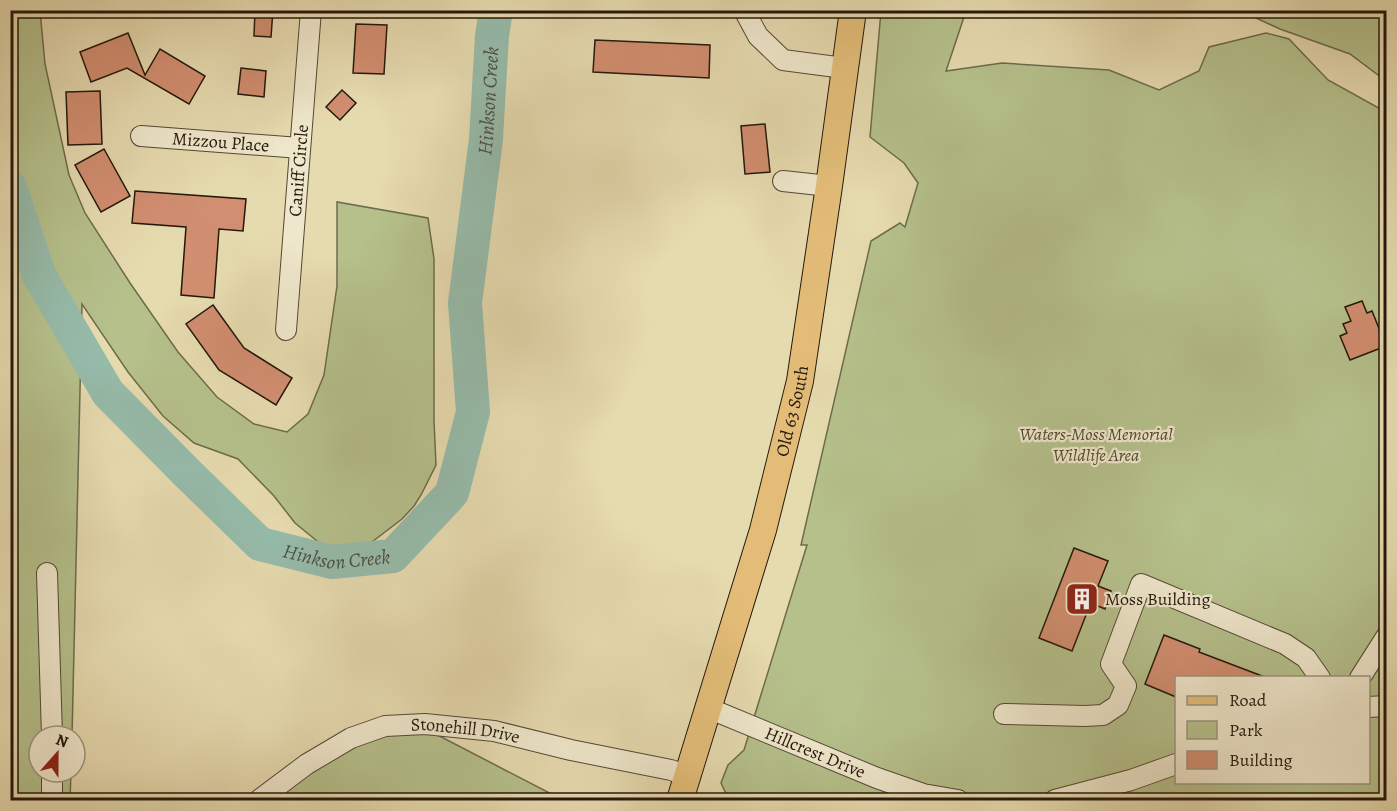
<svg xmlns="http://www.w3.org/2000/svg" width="1397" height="811" font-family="Alegreya,serif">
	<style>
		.green { fill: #b5c08b; stroke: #6c6c4c; stroke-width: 1.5; fill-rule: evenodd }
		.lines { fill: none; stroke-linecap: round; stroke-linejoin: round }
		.river { stroke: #96bbaa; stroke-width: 34 }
		.building { fill: #d18e70; stroke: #24180c; stroke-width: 1.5 }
		.minor-casing { stroke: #544835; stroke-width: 22 }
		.major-casing { stroke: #24180c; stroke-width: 28 }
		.minor { stroke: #efe7cb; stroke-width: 20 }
		.major { stroke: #e3bd78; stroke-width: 26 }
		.labels { text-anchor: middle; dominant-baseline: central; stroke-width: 4.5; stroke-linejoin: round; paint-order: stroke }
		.street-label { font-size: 18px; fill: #24180c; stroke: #efe7cb }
		.park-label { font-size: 18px; font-style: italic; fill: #504a32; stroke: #efe7cb }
		.poi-label { font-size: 18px; fill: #24180c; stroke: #efe7cb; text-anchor: start }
		.water-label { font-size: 20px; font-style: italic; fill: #4c5143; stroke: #efe7cb }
	</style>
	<rect width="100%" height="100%" fill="#e6daaf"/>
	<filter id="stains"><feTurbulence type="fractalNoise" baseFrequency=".00333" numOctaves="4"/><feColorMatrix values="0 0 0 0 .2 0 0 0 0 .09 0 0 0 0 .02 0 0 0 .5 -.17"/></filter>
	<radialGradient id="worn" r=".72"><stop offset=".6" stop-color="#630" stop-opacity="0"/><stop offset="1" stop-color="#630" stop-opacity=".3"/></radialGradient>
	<path class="green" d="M10,11H40L45,64L69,175L85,213L130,283L178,352L217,397L254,424L287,432L308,414L324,375L337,286V202L428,218L434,259V421L436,465L421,495L414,506L402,519L364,548H346L322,545L295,523L274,496L238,459L194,443L163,416L128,372L82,304L72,736H39V772H71L70,800H11Z
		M881,11H966L946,71L1002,63L1109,70L1159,90L1199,71L1209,47L1266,33L1289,39L1328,80L1384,111H1386V800H729L721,783L728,765L744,750L807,545H801L871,241L900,223L905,227L918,183L904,163L870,137ZM1176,678H1368V782H1176Z
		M1241,11H1386V81L1350,54L1280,29Z
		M424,728L563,800H267L379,730Z"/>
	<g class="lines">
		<path class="river" id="s1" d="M10,187L39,275L108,393L187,473L260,544L332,562L393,556L452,493L473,412L465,303L486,139L492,36L496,10"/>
	</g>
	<path class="building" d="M255,10H273L271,37L254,36Z
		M356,24L387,25L384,74L353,73Z
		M128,33L145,75L160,49L205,76L189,104L127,68L91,82L80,52Z
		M595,40L710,45L709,78L593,72Z
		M241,68L266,71L264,97L238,94Z
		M342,90L356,103L340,120L326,107Z
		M100,91L102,144L68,145L66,92Z
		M765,124L770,172L745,174L741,126Z
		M104,149L130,196L101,212L75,165Z
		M135,191L246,199L243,231L219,229L214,298L181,295L186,227L132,223Z
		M1362,301L1367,313L1372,311L1386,346L1350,360L1340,336L1347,333L1343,324L1351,321L1345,307Z
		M213,305L244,348L292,378L276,405L219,370L186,324Z
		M1074,548L1108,561L1098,586L1111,591L1105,609L1098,606L1095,613L1088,610L1072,651L1039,638Z
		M1164,635L1200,649L1199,652L1262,676L1261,678H1176V697L1145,684Z"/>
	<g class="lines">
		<defs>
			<g id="minor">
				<path d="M744,10L758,36L783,60L844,68"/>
				<path id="s2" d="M141,136L300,148"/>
				<path d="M783,181L829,186"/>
				<path id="s3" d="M286,330L311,10"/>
				<path d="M47,573L52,736"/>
				<path d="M1360,678L1386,637"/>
				<path d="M1368,707L1386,706"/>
				<path id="s4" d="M708,708L877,778L923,794L958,800"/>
				<path d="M1004,714L1085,716L1103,715L1118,705L1126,686L1111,664L1141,584L1285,644L1306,658L1320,678"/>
				<path d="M52,772V800"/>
				<path id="s5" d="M259,800L307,764L351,738L385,726L425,724L494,731L571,750L671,770L688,776"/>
				<path d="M1055,800L1131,780L1176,764"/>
			</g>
			<g id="major">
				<path id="s6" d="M680,800L763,530L800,381L829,186L853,10"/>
			</g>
		</defs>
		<use href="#minor" class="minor-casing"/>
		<use href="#major" class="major-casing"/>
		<use href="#minor" class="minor"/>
		<use href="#major" class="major"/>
	</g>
	<defs>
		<symbol id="building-square" viewBox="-11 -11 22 22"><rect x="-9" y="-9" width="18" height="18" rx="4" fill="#8f2418" stroke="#efe7cb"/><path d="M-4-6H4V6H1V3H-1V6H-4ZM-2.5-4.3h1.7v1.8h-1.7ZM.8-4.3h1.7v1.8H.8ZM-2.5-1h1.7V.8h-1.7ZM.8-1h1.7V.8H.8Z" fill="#fff"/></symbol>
	</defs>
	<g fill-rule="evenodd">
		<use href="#building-square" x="1063" y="580" width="38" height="38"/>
	</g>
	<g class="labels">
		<g class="street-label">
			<text stroke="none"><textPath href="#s2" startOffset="80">Mizzou Place</textPath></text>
			<text stroke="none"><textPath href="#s3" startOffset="160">Caniff Circle</textPath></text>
			<text stroke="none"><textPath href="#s6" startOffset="405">Old 63 South</textPath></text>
			<text stroke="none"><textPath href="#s5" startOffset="228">Stonehill Drive</textPath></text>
			<text stroke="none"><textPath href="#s4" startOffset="116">Hillcrest Drive</textPath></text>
		</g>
		<g class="park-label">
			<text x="1096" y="434">Waters-Moss Memorial<tspan x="1096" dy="21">Wildlife Area</tspan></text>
		</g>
		<g class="poi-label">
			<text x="1105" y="599">Moss Building</text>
		</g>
		<g class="water-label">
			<text stroke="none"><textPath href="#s1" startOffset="1062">Hinkson Creek</textPath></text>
			<text stroke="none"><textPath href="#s1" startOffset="522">Hinkson Creek</textPath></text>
		</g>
	</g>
	<rect width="1397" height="811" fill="none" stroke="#e6daaf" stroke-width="36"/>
	<rect x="12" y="12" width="1373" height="787" fill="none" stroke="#24180c" stroke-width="3"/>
	<rect x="18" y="18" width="1361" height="775" fill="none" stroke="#24180c" stroke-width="1.5"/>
	<rect x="1175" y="676" width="195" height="108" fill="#efe7cb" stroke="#9e947f" stroke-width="1.5"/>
	<rect x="1187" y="696" width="30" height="9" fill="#e3bd78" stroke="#9e947f" stroke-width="1.5"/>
	<text x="1229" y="706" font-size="18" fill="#24180c">Road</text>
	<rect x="1187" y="721" width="30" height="18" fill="#b5c08b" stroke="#9e947f" stroke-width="1.5"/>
	<text x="1229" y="736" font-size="18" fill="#24180c">Park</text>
	<rect x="1187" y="751" width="30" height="18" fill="#d18e70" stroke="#9e947f" stroke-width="1.5"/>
	<text x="1229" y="766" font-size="18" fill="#24180c">Building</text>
	<g transform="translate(57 754) rotate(21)"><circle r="28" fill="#efe7cb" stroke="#9e947f" stroke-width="1.5"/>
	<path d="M0-4.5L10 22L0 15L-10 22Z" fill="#8f2418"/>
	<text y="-9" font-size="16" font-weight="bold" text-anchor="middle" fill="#24180c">N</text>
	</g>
	<rect width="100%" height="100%" filter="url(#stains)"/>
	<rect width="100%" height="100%" fill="url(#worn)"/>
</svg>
